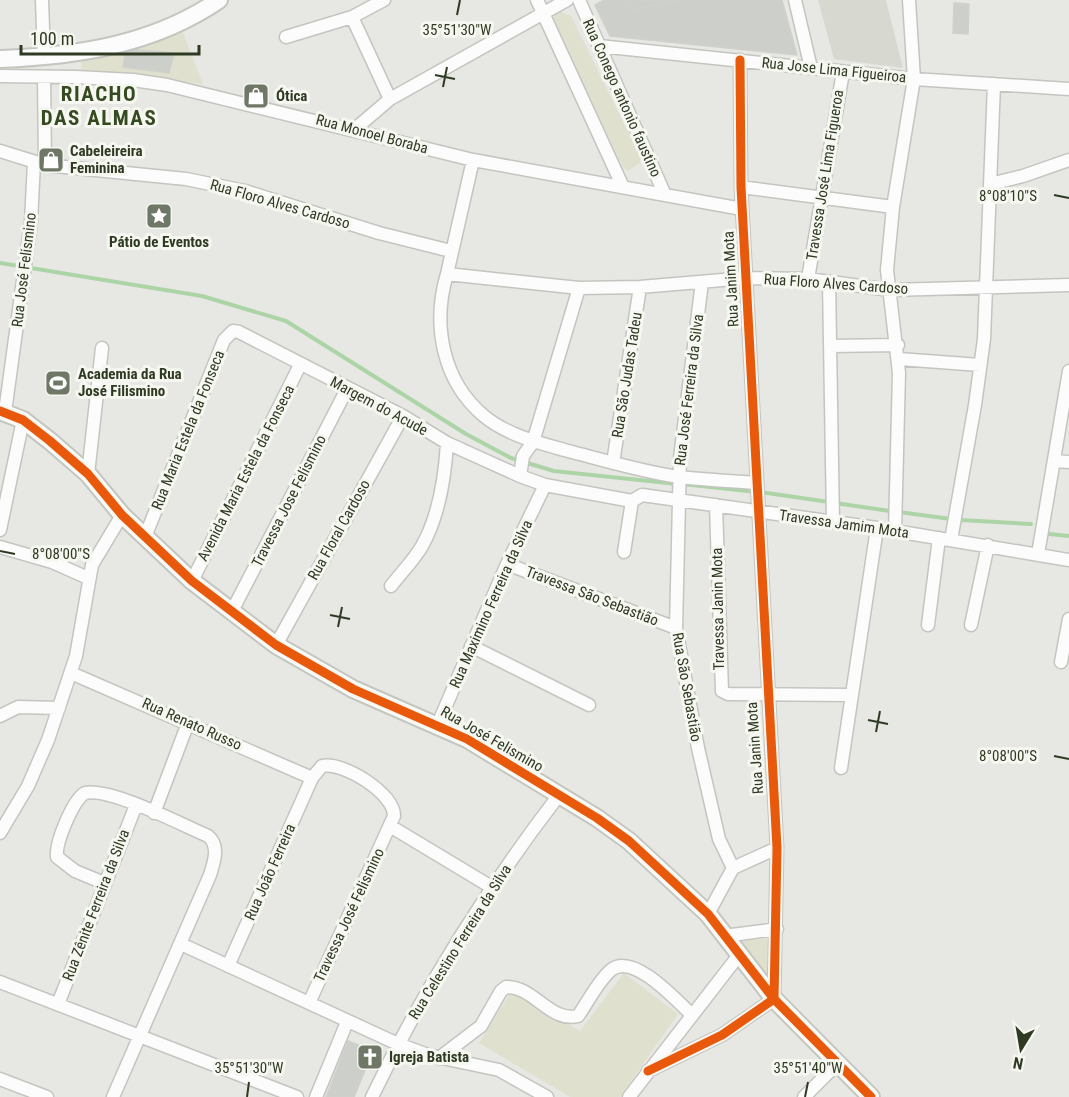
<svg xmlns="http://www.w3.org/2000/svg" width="1069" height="1097" font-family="'Roboto Condensed',sans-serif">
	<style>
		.built { fill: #d7d9d1 }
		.green { fill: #dfe0cd }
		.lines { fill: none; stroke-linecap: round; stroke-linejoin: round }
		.stream { stroke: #acd4a7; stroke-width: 4 }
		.building { fill: #cdcfcb; stroke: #d0d1cc; stroke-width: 1.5 }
		.street-casing { stroke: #c4c5c0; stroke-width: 15 }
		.secondary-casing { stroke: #c4c6c0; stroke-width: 20 }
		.street { stroke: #fbfcfb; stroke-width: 12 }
		.secondary { stroke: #fbfcfb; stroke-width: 16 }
		.cycleway-casing { stroke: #f6f7f1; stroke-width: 13 }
		.cycleway { stroke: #e8590c; stroke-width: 9 }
		.ticks { fill: none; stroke: #2f3a23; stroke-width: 2 }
		.labels { text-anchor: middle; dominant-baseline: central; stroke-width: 6; stroke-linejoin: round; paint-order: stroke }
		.street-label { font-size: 15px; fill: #2f3a23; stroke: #f6f7f1 }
		.poi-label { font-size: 15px; font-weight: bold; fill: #2f3a23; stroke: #f6f7f1; text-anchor: start }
		.district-label { font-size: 21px; font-weight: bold; letter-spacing: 1.5px; fill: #354a20; stroke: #f6f7f1 }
		.ticks-label { font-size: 15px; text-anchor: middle; fill: #2f3a23; stroke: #f6f7f1; stroke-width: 6; stroke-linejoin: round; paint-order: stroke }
	</style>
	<rect width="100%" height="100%" fill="#e7e8e3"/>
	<path class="built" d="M818,0H886L903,68L834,59Z"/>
	<path class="green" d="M558,11L571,16L640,156V163L628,171L623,167L553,22L552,14Z
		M182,30L203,84L81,71L82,58Z
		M767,939L768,981L732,941Z
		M624,973L678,1014L620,1097H570L479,1043L511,992L580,1031Z"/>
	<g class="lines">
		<path class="stream" d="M0,263L202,296L286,321L466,434L511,458L554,471L677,484
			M682,484L767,493L829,502
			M835,503L890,511
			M899,512L951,519
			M961,520L1031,524
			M1049,534L1069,536"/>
	</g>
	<path class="building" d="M604,0H782L797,55L610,36L595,5Z
		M629,0H678L631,10Z
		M954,3L969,4L968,34L953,33Z
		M126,49L174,53L169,73L123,67Z
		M348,1041L373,1051L354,1097H326Z"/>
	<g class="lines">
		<defs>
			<path id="street" d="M42,0L44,57
				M537,0L623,187
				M579,0L665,195
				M795,0L811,68
				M352,17L384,0
				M286,37L352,17L390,99
				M599,46L914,79L1069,89
				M0,76L76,77L133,80L167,85L473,160L742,209
				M44,77L45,165
				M355,129L390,99L567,0
				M0,151L45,165L186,179L245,191L379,233L451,251
				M473,160L447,274L579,288L640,287L746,278L808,279L890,290L1069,285
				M990,184L1023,176L1069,160
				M741,187L893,207
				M447,274C432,324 442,381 484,416C508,436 543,444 572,452C607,461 643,472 679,477C705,480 731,481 757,483
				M808,279L843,72
				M702,282L680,458L676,628L698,748L719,839L733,868
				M829,282L833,522
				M579,288L533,442L523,456L520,476L545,485L632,501
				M830,346L898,345
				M899,359L980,365
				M5,412L31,222L34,162
				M1054,461L1069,462
				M613,463L640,287
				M88,474L102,348
				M716,505L722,691L728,694L850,695
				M0,530L23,420
				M895,531L899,373L887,270L893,207L914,79L909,0
				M145,537L224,340L233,331L239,332L403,416L447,443L520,476
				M951,540L975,405L984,339L994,84
				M0,547L52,562L88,578
				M624,552L632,501L642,495L877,528L1069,560
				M1038,554L1069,371
				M507,564L676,628
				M192,581L300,365
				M391,586C401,573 414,560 422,546C439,516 445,477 447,443
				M231,613L347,389
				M928,625L939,538
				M971,625L988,545
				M276,645L403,416
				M471,646L589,705
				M1061,662L1069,619
				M71,673L312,778
				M0,716L18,707L59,708
				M438,724L507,564L545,485
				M841,768L877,528
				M154,813L188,723
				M390,826L493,888
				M0,833L28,786L48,740L76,656L92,565L122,515
				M104,883L75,871L57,857C55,843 73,800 85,793C110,787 182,825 208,836C220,846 214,862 210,875L113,1097
				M708,914L733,868L777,848
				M724,936L777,929
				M181,944L398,1044L428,1055L499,1070L547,1097
				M228,966L312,778L322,766C343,761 395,794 394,816L309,1003
				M0,982L297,1097
				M58,1004L136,805
				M439,1058L481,1026L501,991L506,987C534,986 550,1023 578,1016C588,1002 598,981 611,970C633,952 676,1000 691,1014
				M648,1071L722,1035L774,999L777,848L741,187L740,60
				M0,1079L47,1097
				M316,1097L347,1022
				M372,1097C423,990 487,889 559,795
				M629,1097L739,955
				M804,1097L838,1063"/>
			<path id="secondary" d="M0,59C77,56 153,45 219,0
				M0,411L23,420L50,441L88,474L122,515L192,581L276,645L353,689L467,739L597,818L629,841L708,914L774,999L871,1097"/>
		</defs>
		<use href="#street" class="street-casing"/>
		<use href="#secondary" class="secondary-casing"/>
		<use href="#street" class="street"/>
		<use href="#secondary" class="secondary"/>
		<defs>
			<path id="cycleway" d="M0,411L23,420L50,441L88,474L122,515L192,581L276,645L353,689L467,739L597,818L629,841L708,914L774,999L871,1097
				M648,1071L722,1035L774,999L777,848L741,187L740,60"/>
		</defs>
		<use href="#cycleway" class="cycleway-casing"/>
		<use href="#cycleway" class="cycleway"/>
	</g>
	<path class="ticks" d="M457,15L460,0M435,75L455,79M443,87L447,67M1054,195L1069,198M0,551L15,554M330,615L350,619M338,627L342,607M868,720L888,724M876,732L880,711M1054,756L1069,759M247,1097L249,1082M805,1097L808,1082"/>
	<defs>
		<symbol id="shop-square" viewBox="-11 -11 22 22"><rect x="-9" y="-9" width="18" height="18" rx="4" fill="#6f7766" stroke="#f6f7f1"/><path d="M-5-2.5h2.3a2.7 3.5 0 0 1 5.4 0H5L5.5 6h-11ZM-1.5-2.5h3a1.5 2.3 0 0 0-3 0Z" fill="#fff"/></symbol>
		<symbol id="sight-square" viewBox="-11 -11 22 22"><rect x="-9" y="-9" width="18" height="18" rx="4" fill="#6f7766" stroke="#f6f7f1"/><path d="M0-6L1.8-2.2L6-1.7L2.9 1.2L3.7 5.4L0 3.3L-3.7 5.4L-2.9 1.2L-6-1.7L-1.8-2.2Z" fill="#fff"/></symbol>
		<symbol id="stadium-square" viewBox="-11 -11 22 22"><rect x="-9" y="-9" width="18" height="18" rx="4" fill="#6f7766" stroke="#f6f7f1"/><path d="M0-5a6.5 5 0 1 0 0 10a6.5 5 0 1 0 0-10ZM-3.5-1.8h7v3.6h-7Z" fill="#fff"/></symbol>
		<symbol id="church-square" viewBox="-11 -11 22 22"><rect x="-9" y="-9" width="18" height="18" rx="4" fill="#6f7766" stroke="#f6f7f1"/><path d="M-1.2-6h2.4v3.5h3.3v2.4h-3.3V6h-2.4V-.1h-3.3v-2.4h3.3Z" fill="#fff"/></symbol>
	</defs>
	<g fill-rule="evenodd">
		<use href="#shop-square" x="241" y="81" width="30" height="30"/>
		<use href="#shop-square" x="36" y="145" width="30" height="30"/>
		<use href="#sight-square" x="144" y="201" width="30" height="30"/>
		<use href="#stadium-square" x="43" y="368" width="30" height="30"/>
		<use href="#church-square" x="355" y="1042" width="30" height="30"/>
	</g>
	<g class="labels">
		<g class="street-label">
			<text transform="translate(834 70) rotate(6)">Rua Jose Lima Figueiroa</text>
			<text transform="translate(622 98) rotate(66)">Rua Conego antonio faustino</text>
			<text transform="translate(372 134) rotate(15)">Rua Monoel Boraba</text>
			<text transform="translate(825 175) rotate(-81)">Travessa José Lima Figueroa</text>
			<text transform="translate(280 204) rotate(16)">Rua Floro Alves Cardoso</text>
			<text transform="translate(24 270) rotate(-83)">Rua José Felismino</text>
			<text transform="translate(731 279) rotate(-93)">Rua Janim Mota</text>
			<text transform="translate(836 284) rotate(4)">Rua Floro Alves Cardoso</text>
			<text transform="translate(627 375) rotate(-81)">Rua São Judas Tadeu</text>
			<text transform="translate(689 390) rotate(-83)">Rua José Ferreira da Silva</text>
			<text transform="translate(379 406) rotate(28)">Margem do Acude</text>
			<text transform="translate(188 430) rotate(-68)">Rua Maria Estela da Fonseca</text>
			<text transform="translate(246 473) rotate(-63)">Avenida Maria Estela da Fonseca</text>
			<text transform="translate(289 501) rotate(-63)">Travessa Jose Felismino</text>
			<text transform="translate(844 524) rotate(8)">Travessa Jamim Mota</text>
			<text transform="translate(339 530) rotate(-61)">Rua Floral Cardoso</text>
			<text transform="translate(592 596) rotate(21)">Travessa São Sebastião</text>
			<text transform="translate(491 604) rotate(-66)">Rua Maximino Ferreira da Silva</text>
			<text transform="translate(718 609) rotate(-91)">Travessa Janin Mota</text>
			<text transform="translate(687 687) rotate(80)">Rua São Sebastião</text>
			<text transform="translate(192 724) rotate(24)">Rua Renato Russo</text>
			<text transform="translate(492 739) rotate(30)">Rua José Felismino</text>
			<text transform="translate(755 748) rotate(-94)">Rua Janin Mota</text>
			<text transform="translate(270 872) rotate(-66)">Rua João Ferreira</text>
			<text transform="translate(96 905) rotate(-69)">Rua Zênite Ferreira da Silva</text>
			<text transform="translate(349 915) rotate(-65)">Travessa José Felismino</text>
			<text transform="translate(460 942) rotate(-58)">Rua Celestino Ferreira da Silva</text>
		</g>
		<g class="poi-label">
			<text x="276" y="96">Ótica</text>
			<text x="70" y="151">Cabeleireira<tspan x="70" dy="17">Feminina</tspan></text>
			<text x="159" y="242" text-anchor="middle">Pátio de Eventos</text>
			<text x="78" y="374">Academia da Rua<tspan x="78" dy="17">José Filismino</tspan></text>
			<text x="389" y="1057">Igreja Batista</text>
		</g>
		<g class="district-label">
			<text x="99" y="94">RIACHO<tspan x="99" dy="24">DAS ALMAS</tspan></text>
		</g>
	</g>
	<g class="ticks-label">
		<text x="457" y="35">35°51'30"W</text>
		<text x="1008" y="201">8°08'10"S</text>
		<text x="61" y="559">8°08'00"S</text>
		<text x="1008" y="761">8°08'00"S</text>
		<text x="249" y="1073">35°51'30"W</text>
		<text x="808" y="1073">35°51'40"W</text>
	</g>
	<g transform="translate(1021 1049) rotate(191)" stroke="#f6f7f1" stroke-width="4.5" paint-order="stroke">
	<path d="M0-4.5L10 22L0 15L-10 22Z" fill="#2f3a23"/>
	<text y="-9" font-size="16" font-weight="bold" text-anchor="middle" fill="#2f3a23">N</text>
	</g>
	<path d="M21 45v9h178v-9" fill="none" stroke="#2f3a23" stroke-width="3"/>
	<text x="30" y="45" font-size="18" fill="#2f3a23" stroke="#f6f7f1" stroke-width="4.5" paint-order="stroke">100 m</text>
</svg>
